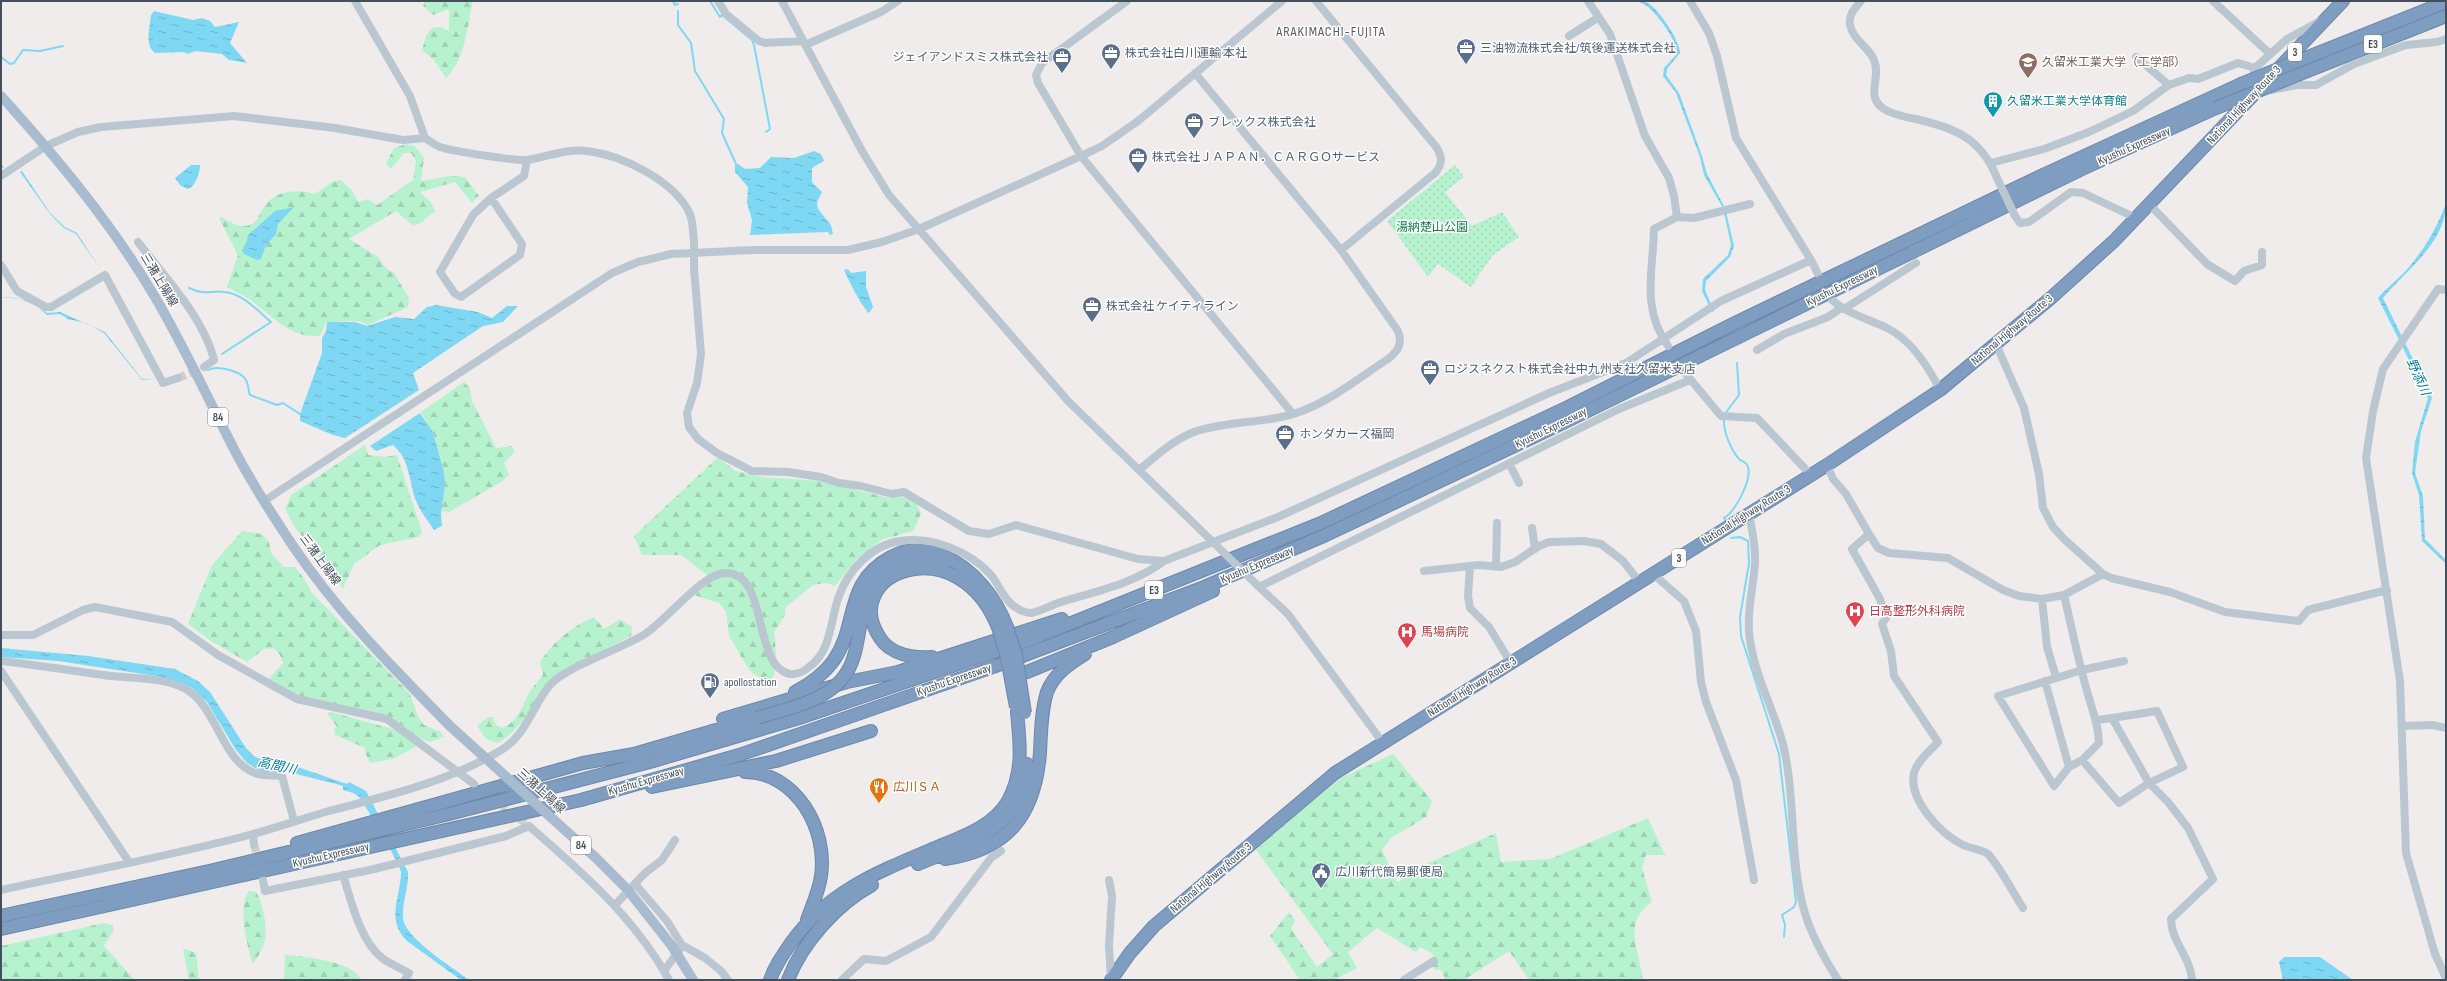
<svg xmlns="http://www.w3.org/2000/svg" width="2447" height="981" font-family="'Sofia Sans Condensed','Noto Sans JP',sans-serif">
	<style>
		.forest { fill: url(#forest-firs) }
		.park { fill: url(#park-dots) }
		.water { fill: url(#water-ripples) }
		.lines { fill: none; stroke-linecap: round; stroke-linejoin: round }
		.stream { stroke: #7fd8f3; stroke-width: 2 }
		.minor-tunnel { stroke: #cdcdcf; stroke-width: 8; stroke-dasharray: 8 4; stroke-linecap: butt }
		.highway-casing { stroke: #6b88ac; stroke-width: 14 }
		.minor { stroke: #bbc7d0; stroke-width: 8 }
		.major { stroke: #a9bbce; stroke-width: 10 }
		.highway { stroke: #7f9dc0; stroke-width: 12 }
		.highway-bridge-casing { stroke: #6b88ac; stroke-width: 14; stroke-linecap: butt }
		.minor-bridge { stroke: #bbc7d0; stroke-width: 8 }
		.major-bridge { stroke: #a9bbce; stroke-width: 10 }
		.highway-bridge { stroke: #7f9dc0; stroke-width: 12 }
		.labels { text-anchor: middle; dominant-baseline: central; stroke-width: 3; stroke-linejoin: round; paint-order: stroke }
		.shield { fill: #fff; stroke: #7b848c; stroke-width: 1 }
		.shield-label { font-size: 11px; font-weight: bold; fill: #434f5b }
		.service-label { font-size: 12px; fill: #4e5e75; stroke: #fff; text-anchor: start }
		.education-label { font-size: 12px; fill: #785e54; stroke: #fff; text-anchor: start }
		.culture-label { font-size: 12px; fill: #0d838f; stroke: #fff; text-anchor: start }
		.street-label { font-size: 12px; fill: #434f5b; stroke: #fff }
		.park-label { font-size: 12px; fill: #0f824b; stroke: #fff }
		.health-label { font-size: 12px; fill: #be3a42; stroke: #fff; text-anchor: start }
		.food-label { font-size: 12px; fill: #c56008; stroke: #fff; text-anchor: start }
		.water-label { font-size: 13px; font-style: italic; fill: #027ca1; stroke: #fff }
		.quarter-label { font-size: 14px; letter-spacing: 1px; fill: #595d62; stroke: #fff }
	</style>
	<defs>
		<pattern id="forest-firs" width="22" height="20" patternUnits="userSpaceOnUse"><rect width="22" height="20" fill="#b6f2ce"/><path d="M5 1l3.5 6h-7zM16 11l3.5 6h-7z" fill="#9ed1b3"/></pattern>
		<pattern id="park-dots" width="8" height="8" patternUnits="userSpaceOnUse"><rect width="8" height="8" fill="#b6f2ce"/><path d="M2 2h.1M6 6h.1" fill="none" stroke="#9ed1b3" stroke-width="1.8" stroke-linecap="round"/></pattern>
		<pattern id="water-ripples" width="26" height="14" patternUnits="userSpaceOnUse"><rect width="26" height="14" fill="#7fd8f3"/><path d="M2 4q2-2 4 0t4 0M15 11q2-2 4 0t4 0" fill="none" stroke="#6ab2c8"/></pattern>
	</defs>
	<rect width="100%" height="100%" fill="#f0ecec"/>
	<path class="forest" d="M425,1H473C467,27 466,58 446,78L434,60L422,50L426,36L432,28L441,27L449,31V9L433,15L423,6Z
		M406,144L415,146L424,158L421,181L450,176L465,177L479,196L472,203L455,182L420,192L430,201L435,211L422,222L413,226L396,211L349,239L378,257L386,268L394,273L409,298L408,307L368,325L358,321L326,322L320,336C291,339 271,315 249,299C242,294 234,291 227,287L238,255L219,218L222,217C232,224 245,231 256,221C259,217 261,211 264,207C275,190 297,189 315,194L332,182L341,180L352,190L358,202L368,199L377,205L413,180L416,160L411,153H404L391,169L386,164L394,148Z
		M464,382L470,388L472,401L496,448L511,446L515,451L504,463L509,475L501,482L449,512L442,511L441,505L445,475L434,435L421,412Z
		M365,445L368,455L385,457L397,455L422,532L419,537L380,545L354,564L343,589L294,526L285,509L291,495Z
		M718,457L735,471L763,477L821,481L889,498L905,497L916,502L921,514L913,531L881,540L855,561L835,586L826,583L813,585L786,607L784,617L774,632C776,650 778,666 771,683L752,673L746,665L729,636L726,612L719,603L694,595L714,580L681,555H642L634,536Z
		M242,531L262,534L269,542L271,553L284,567H295L305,580L312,593L410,694L418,717L424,725L441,732L444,737L429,742L417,737L390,717L302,698L269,679L283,663L280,655L274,648L264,649L247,662L211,641L188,624L212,565Z
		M594,617L604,629L620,619L632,627L631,636L556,676L530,712L512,733L498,743L486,739L477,726L488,717H493L496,725L502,728C519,721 521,708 529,693C533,687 538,681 543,675L540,662C553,642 572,626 594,617Z
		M331,712L396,730L417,746L393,759L370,763L365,752V748L335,735L334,729L337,727L327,713Z
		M1393,754L1432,801L1426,817L1391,838L1382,850L1397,882L1401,881L1403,874L1496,833L1501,862L1550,859L1648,818L1665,855H1646L1642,868L1652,902C1622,922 1639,950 1643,980H1529L1509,951L1464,980H1446L1440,969L1435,970L1432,966L1433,954L1420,947L1416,952L1377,928L1348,952L1357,968L1334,980H1300L1270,936L1289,912L1295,921L1291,928L1317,967L1333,954L1256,850L1302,809L1343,777Z
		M249,891L256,892C264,906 268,928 264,944C262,951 257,958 253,964C247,946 237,907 249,891Z
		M104,923L112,925L114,930L104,946L135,980H1V946Z
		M183,948L196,953L199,980H189Z
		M285,955C305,957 351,960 362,980H284Z"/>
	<path class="park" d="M1455,165L1464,177L1445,192L1472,226L1502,212L1519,237L1493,255L1471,287L1438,264L1428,277L1387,221Z"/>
	<path class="water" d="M1634,1C1638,1 1643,0 1646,2C1658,7 1680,41 1680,53L1667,69L1666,75L1679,93L1702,156L1707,174L1725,208L1734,246L1730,257L1706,281L1705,290L1714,311L1712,312L1702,291L1703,279L1728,255L1731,245L1723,208L1704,175L1700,157L1676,93L1663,76L1664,68L1677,54C1678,42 1658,15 1648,7C1644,3 1639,2 1634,1Z
		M154,11L193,20L202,18L210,21L215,27L239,22L230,43L247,63L229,60L222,54L196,51L187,54L184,52L155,53C144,45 150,27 151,15Z
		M814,151L821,154L824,161L812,168V182L822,192L817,202L818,209L831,225L833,234L830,235L828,232L750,235L752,220L747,203L748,187L735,172V162L745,169L760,168L771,157L794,158Z
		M191,165H200C200,172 196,186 188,189L181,186L175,178Z
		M22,171L50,213L65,227L77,233L101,270L76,234L64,228L50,214L20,172Z
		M2446,203C2446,243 2405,271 2383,298L2432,398L2421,431L2415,473L2423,496L2425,539L2446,560V564L2422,541L2419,495L2412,473L2415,442L2428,398L2378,298C2387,287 2401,277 2409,267C2425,248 2437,228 2446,203Z
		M294,207L278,224L276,234L266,245L261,259L257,260L244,254L242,250L246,245L248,235L275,211Z
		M848,269L851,273L866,271V287L873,307L869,313C863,309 848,279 844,270Z
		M1,297C19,297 34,300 47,313L60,312L105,332L142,379H155L142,380L104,333L86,323L68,319L60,314L47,315L37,306L20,299Z
		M436,305L478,312L492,318L507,306H518L503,322L483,326L413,373L419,390L345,438L333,435L300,421V414L322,353V338L326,331L327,322H355L367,326L395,317L414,319L427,307Z
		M420,413L433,432L444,472L445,484L441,514L442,526L434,530C428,521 420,511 416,501C409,482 410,459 393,445L376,451L370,446Z
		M1,648L88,656L175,669L198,681L210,692L246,748L255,757L271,762L286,763L347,784L349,782L366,791L408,872C409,887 402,902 403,918C404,938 454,968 469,980H461L407,941C385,919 401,897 401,872C401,866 365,804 359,797C355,792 348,792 343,790V786L336,784L284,771L282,773L261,771L247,763L236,750L207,702L192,688L182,683L156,676L58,661L1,657Z
		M2284,957H2320L2353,980H2283L2279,962Z"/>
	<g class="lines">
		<path class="stream" d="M673,1L675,5L678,4
			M710,1L720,17L722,15L752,40L754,45L770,129L766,132
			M678,11V25L691,43L695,71L724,119L722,133L735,162
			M1,57L10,64L14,63L23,50L40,51L63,46
			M1,165L2,167
			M189,288C206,296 210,290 225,292C243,294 258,311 271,322L222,354
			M208,370C217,365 241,371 246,380C249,385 248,391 250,395L277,405L283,403L300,414
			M1724,415L1739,395L1737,363
			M1724,419C1723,431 1731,450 1739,459C1742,462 1747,462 1748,467C1752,480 1735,512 1724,518L1725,520
			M1731,538L1740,537L1748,541L1749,563L1740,617L1741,636L1779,754L1796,902L1794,907L1782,915L1785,925L1784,937"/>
		<path class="minor-tunnel" d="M178,378L200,369
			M481,789L529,826
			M254,844L262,876"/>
		<defs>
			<path id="highway" d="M2323,51L2446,2
				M2300,74L2446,16
				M932,657C914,658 891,655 880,638C837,574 959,524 999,630
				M847,672C868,638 851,575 901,563C916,559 929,559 943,563
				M1027,672L1113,637L1213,591
				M795,692C810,684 824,674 834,660C859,623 843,583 891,557C908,547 927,549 944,556C974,569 996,598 1007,627
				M723,719L847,682L898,672L1062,619
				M745,772C796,772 828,829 821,876C819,891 812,906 807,920
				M652,787L776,761L871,731
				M297,843L583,763L634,754L757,718
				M945,859C1009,850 1035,814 1040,753C1041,733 1041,712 1047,692C1054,674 1069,664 1085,654
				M918,864C957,848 1006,834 1022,791C1025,783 1026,772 1027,764
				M1,916L209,871L449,814L650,762L799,718L1029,640L1321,523L1568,407L1735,323L2043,175L2241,84
				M1,929L581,800L739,755L996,666L1204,587L1326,535L1563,423L2080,170L2216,108
				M770,980C775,966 782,956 791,943C828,891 878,872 935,848C961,837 993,827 1008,801C1024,771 1020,744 1017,712
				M788,980C802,943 837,904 872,885
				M1111,980L1130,953L1154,926L1335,773L1827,465L1940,390L2052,297L2114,241L2343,1"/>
		</defs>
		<use href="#highway" class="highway-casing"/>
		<path class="minor" d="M355,1L410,96L425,138C430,141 435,145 440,147C451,151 516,161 527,160C548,157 567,148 587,151C622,155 675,181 690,214C693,222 693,233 694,241
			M718,1L726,14L759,41L765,43L803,41
			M782,1L862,151L889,195L1068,401L1216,545
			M1127,1L1042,63L1036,75L1038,83L1081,156L1293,414
			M1316,1L1437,148C1442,157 1443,164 1435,173L1341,250
			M1588,1L1610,34L1645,136L1669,178L1674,196L1677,217
			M1690,1L1709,33L1717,56L1736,138L1811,260L1818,274
			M1861,1C1855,8 1848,15 1850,25C1853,40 1869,47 1874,60C1882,78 1864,96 1884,109C1893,115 1906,117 1916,119C1955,128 1981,138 1997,178
			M2213,1L2269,53
			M1569,36L1599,17
			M805,45L881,12L898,1
			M2136,57L2169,85
			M2271,90L2297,85H2316L2354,64L2406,45L2437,42L2446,39
			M2248,98L2255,68L2287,39L2322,20
			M1991,163L2044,149L2089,132L2133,111L2169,85L2189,78L2198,79L2238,63L2255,68
			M1,176L46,146L78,132L101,127L234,116L335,128L403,140L425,138
			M491,198L522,244L520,255L461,297L455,294L440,272L473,215L491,198L524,176L527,160
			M2150,205L2207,264L2235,281L2244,271L2262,265V252
			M2015,216L2020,223L2029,222L2071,192L2083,193L2136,218
			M138,242C164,276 204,318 214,360L204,367
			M1,265L17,291L46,307H51L105,275L163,383L178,378
			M694,268L701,354L697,383L687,413L689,427L698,439L717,453L752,471L788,472L821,477L839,483L861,486L892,494L904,492L969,531L989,534L1016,525L1138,559L1164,561
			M2446,290L2438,289L2383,369L2373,411L2366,458L2400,681L2406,853L2435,954L2446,978
			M1832,300C1848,314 1868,319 1887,328C1911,340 1928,366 1940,390
			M1844,309L1916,263
			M1996,344L2024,408L2039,474L2043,508L2053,527L2064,539L2103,574L2111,578L2170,592L2225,612L2299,621L2308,610L2387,590
			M1668,346C1641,308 1653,272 1654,229L1677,217L1694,218L1750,204
			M1757,350L1784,334L1828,317L1841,308
			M1686,374L1721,416L1757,418L1811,475
			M1509,463L1519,483
			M1827,465L1833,479L1846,494L1869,534L1852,549L1880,599L1886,618L1882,624L1891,651L1894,676L1938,742C1930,751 1917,761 1914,773C1908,800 1941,834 1963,845C1969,848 1984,850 1988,854C2002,870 2012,891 2023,908
			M1139,470C1156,456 1173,440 1194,432C1228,420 1268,424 1302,411C1332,400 1360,377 1388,359C1398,351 1403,344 1398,331L1341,250L1195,73
			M264,501L612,273L638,262L671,254L753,250H848L882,242L919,229L1081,156L1102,146L1138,121L1282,1
			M1749,514C1752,530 1756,546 1755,562C1754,585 1747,608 1749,631C1752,671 1773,707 1783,744C1796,798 1789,856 1804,910C1811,935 1824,958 1838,980
			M1532,528L1535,549
			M1869,534L1878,548L1889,553L1948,558L2003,590L2019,596L2042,599L2064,595
			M1470,566L1468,596L1470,608L1489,627L1511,663
			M1496,567L1497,523
			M1424,571L1479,565L1501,567L1515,562L1537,547L1549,542L1584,541L1601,544L1623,561L1640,583
			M1653,574L1684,601L1696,631L1701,682L1706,702L1736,780L1754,880
			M2103,574L2064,595C2072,629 2079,664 2089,698C2094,716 2098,723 2099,743L2082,760L2069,767L2054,786L1998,696L2082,670L2124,661
			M1256,584L1288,614L1383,743
			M1259,587L1619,409L1690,380
			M2042,599L2047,647L2056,677
			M1,635H33L83,610L95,607L172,622L218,655L297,699L387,719L474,784
			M1,661C35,665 69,670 103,675C130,679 159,676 184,688C217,705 221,761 255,773C262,776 274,775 282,776L294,821
			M1,671L129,862
			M2045,681L2069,767
			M2097,720L2112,718L2149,783L2168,802L2188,828L2213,879L2171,919C2171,941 2191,958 2192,980
			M2403,726L2432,725L2446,728
			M2082,760L2119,803L2149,783L2183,767L2157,711L2112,718
			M253,834L254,844
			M343,875C351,900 360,941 382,958C390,964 400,968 409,973L405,980
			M263,880L265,891L370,870L506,836L529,826C582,872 635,918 669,980
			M1109,880L1112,896L1109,945L1111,980
			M635,884L667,921L682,945L705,958L721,971L728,980
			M1,890C85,872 170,856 253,834C279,827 304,818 329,811C386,796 447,782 498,752C526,737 531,708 550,685C565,667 622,649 645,634C666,621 701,575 724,573C770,570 751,666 790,674C797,675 803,672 809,667C832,651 830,620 839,596C848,570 872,545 900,541C931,536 970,551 991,575C999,585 1005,602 1017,608C1019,610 1027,613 1031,613C1039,612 1050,606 1058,603C1093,592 1134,584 1164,561L1278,517L1549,393L1626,363L1721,301L1811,260
			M615,905L645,873L662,860L675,840
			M664,971L680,949
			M842,980L864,959L886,961L931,937L991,858L1001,851
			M1404,980L1434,961"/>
		<path class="major" d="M1,96C58,159 112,224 155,297C185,348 209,401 236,453C253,485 273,516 293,546C338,613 394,669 450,726"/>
		<use href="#highway" class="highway"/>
		<defs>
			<path id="highway-bridge" d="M2241,84L2323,51
				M2216,108L2300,74
				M1007,627L1016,655L1025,713
				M999,630L1007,658L1016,707
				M757,718C788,708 829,702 847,672"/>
		</defs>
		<use href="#highway-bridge" class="highway-bridge-casing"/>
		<path class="minor-bridge" d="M1997,178L2015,216
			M694,241V268
			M1218,547L1256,584"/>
		<path class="major-bridge" d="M450,726L596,858L627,889L672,946L693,980"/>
		<use href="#highway-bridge" class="highway-bridge"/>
	</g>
	<defs>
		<symbol id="office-pin" viewBox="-11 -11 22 30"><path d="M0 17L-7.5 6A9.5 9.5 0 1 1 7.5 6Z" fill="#5c6f8a" stroke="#fff"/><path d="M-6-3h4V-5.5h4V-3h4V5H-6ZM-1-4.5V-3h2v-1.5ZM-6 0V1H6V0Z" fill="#fff"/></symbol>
		<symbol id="university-pin" viewBox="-11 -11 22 30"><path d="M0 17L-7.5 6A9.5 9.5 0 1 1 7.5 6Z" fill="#8d6e63" stroke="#fff"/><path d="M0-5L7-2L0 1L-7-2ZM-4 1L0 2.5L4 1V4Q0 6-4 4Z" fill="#fff"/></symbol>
		<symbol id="building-pin" viewBox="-11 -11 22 30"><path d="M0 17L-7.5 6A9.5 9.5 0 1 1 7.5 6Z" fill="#0f9aa8" stroke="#fff"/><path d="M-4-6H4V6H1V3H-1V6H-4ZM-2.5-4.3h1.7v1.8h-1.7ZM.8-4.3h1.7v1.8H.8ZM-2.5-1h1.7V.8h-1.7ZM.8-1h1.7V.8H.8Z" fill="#fff"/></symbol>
		<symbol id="hospital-pin" viewBox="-11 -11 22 30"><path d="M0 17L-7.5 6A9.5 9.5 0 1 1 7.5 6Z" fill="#e0444e" stroke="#fff"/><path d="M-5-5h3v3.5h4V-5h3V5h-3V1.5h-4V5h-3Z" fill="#fff"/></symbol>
		<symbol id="fuel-pin" viewBox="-11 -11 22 30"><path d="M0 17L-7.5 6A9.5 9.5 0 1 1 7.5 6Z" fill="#5c6f8a" stroke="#fff"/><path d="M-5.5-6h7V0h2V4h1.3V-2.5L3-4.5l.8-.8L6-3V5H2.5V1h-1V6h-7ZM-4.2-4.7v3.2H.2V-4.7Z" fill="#fff"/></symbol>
		<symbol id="restaurant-pin" viewBox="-11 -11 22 30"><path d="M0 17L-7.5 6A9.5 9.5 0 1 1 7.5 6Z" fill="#e8710a" stroke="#fff"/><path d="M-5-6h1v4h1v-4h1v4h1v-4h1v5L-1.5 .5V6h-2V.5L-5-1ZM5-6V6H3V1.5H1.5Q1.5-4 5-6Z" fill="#fff"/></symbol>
		<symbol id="civic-pin" viewBox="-11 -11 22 30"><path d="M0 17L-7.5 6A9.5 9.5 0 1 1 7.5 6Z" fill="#5c6f8a" stroke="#fff"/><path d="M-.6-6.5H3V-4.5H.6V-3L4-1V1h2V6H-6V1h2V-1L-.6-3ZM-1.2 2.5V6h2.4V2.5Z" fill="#fff"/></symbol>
	</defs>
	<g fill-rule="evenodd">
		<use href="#office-pin" x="1455" y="37" width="22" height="30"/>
		<use href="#office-pin" x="1100" y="42" width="22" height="30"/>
		<use href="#office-pin" x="1051" y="46" width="22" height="30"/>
		<use href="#university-pin" x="2017" y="51" width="22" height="30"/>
		<use href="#building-pin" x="1982" y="90" width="22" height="30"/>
		<use href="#office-pin" x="1183" y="111" width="22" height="30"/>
		<use href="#office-pin" x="1127" y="146" width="22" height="30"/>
		<use href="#office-pin" x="1081" y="295" width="22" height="30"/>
		<use href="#office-pin" x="1419" y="358" width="22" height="30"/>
		<use href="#office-pin" x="1274" y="423" width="22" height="30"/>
		<use href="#hospital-pin" x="1844" y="600" width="22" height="30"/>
		<use href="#hospital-pin" x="1396" y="621" width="22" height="30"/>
		<use href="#fuel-pin" x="699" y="671" width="22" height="30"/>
		<use href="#restaurant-pin" x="868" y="776" width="22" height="30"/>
		<use href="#civic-pin" x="1310" y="861" width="22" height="30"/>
	</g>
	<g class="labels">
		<g class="shield">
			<rect x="2364" y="35" width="18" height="18" rx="3"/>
			<rect x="2288" y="43" width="14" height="18" rx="3"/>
			<rect x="208" y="408" width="20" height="18" rx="3"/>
			<rect x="1672" y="549" width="14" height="18" rx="3"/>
			<rect x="1145" y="581" width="18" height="18" rx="3"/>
			<rect x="571" y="836" width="20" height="18" rx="3"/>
		</g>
		<g class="shield-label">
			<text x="2373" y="44">E3</text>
			<text x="2295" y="52">3</text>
			<text x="218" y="417">84</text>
			<text x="1679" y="558">3</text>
			<text x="1154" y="590">E3</text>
			<text x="581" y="845">84</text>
		</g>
		<g class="service-label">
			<text x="1480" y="48">三油物流株式会社/筑後運送株式会社</text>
			<text x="1125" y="53">株式会社白川運輸 本社</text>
			<text x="1048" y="57" text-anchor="end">ジェイアンドスミス株式会社</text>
			<text x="1208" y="122">ブレックス株式会社</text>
			<text x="1152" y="157">株式会社ＪＡＰＡＮ．ＣＡＲＧＯサービス</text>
			<text x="1106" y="306">株式会社 ケイティライン</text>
			<text x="1444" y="369">ロジスネクスト株式会社中九州支社久留米支店</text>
			<text x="1299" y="434">ホンダカーズ福岡</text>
			<text x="724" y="682">apollostation</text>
			<text x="1335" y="872">広川新代簡易郵便局</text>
		</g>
		<g class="education-label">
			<text x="2042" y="62">久留米工業大学（工学部）</text>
		</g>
		<g class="culture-label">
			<text x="2007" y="101">久留米工業大学体育館</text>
		</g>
		<g class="street-label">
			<text transform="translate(2244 105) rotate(-47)">National Highway Route 3</text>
			<text transform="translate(2134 146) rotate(-24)">Kyushu Expressway</text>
			<text transform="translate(159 280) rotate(59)">三潴上陽線</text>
			<text transform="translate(1842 286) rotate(-26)">Kyushu Expressway</text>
			<text transform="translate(2012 330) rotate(-40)">National Highway Route 3</text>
			<text transform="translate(1551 428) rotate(-26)">Kyushu Expressway</text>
			<text transform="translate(1746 515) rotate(-32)">National Highway Route 3</text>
			<text transform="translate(320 560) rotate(54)">三潴上陽線</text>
			<text transform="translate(1257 565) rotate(-23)">Kyushu Expressway</text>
			<text transform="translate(954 680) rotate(-19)">Kyushu Expressway</text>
			<text transform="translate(1472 687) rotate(-32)">National Highway Route 3</text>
			<text transform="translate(646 781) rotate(-16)">Kyushu Expressway</text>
			<text transform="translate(541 791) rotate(42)">三潴上陽線</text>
			<text transform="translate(331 855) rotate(-13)">Kyushu Expressway</text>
			<text transform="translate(1211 878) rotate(-40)">National Highway Route 3</text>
		</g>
		<g class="park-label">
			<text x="1432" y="227">湯納楚山公園</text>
		</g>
		<g class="health-label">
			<text x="1869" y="611">日高整形外科病院</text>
			<text x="1421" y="632">馬場病院</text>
		</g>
		<g class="food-label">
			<text x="893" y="787">広川ＳＡ</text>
		</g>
		<g class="water-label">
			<text transform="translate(2418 377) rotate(66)">野添川</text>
			<text transform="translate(277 766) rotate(13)">高間川</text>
		</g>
		<g class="quarter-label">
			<text x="1331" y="31">ARAKIMACHI-FUJITA</text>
		</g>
	</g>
	<rect width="2447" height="981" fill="none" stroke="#434f5b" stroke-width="4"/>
</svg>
